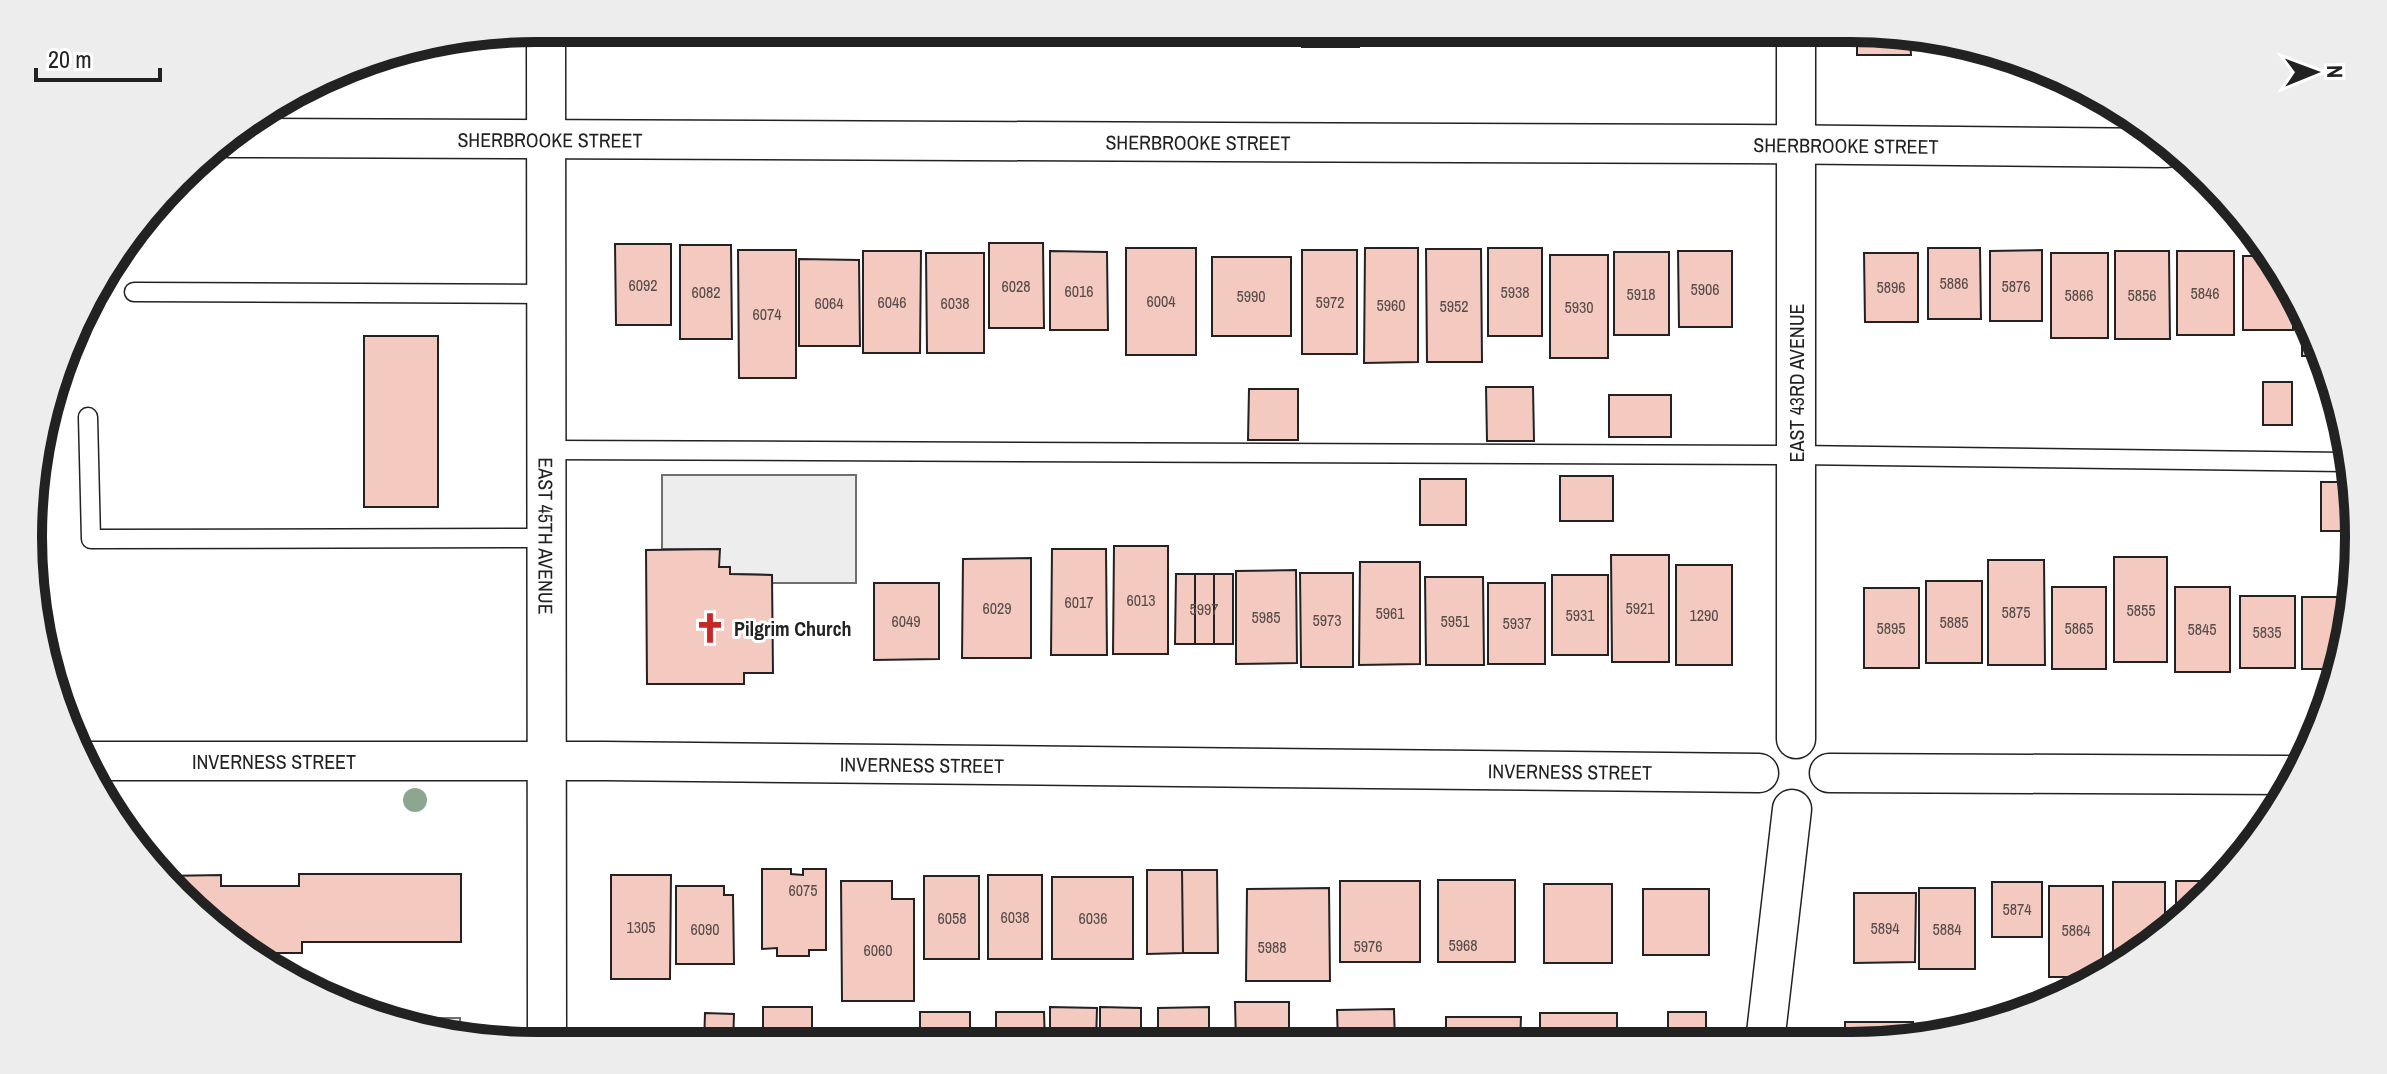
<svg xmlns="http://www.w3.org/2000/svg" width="2387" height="1074" font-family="'Archivo Narrow',sans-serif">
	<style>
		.parking { fill: #ededed; stroke: #6f6f6f; stroke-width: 2 }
		.building { fill: #f3c9c0; stroke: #222; stroke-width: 2 }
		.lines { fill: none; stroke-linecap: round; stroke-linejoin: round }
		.lane-casing { stroke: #222; stroke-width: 21 }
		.street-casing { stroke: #222; stroke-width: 41 }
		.lane { stroke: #fff; stroke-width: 18 }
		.street { stroke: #fff; stroke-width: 38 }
		.tree { fill: #8da692 }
		.labels { text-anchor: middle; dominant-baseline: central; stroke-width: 6; stroke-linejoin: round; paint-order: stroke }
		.number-label { font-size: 16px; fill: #564c4a }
		.street-label { font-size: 20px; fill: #222; stroke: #fff }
		.poi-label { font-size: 20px; font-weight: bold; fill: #222; stroke: #fff; text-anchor: start }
		.rim { fill: none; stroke: #222; stroke-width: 10 }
	</style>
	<rect width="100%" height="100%" fill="#fff"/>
	<path class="parking" d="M662,475H856V583H772L771,575L730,574V567H719V549H662Z
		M395,1018H460V1031Z"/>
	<path class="building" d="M614,28H693V43H614Z
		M702,28H771V35H702Z
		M789,28H851V36H789Z
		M865,28H921V38H865Z
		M929,28H984V41H929Z
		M993,28H1047V33H993Z
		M1051,28H1108V45H1051Z
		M1112,28H1172V45H1112Z
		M1178,28H1233V42H1178Z
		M1241,28H1298L1297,45H1241Z
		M1302,28H1359V47H1302Z
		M1364,28H1422V45H1364Z
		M1431,28H1508V39H1431Z
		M1524,28H1605V41L1524,42Z
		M1616,28H1672V41H1616Z
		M1680,28H1723V43H1680Z
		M1857,29L1910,40L1911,55H1857Z
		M461,41V49H408Z
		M989,243H1043L1044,328H989Z
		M615,244H671V325H616Z
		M680,245H731L732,339H680Z
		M1126,248H1196V355H1126Z
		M1365,248H1418V362L1364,363Z
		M1488,248H1542V336H1488Z
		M1928,248H1980L1981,319H1928Z
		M1426,249H1481L1482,362H1427Z
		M738,250H796V378H739Z
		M1302,250H1357V354H1302Z
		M2042,250V321H1990V251Z
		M863,251H921L920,353H863Z
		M1050,251L1107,252L1108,330H1050Z
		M1678,251H1732V327H1679Z
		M2115,251H2169L2170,339H2115Z
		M2177,251H2234V335H2177Z
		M1614,252H1669V335H1614Z
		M926,253H984V353H927Z
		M1864,253H1918V322H1865Z
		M2051,253H2108V338H2051Z
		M1550,255H1608V358H1550Z
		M2243,256H2263L2293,301V330H2243Z
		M1212,257H1291V336H1212Z
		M799,259L859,260L860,346H799Z
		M2302,314L2320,342L2323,356H2302Z
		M364,336H438V507H364Z
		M2263,382H2292V425H2263Z
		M1486,387H1533L1534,441H1487Z
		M1249,389H1298V440H1248Z
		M1609,395H1671V437H1609Z
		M1560,476H1613V521H1560Z
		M1420,479H1466V525H1420Z
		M2321,482H2348L2358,531H2321Z
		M1114,546H1168V654H1113Z
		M720,549L719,567H730V574L772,575L773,673H744V684H647L646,550Z
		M1052,549H1106L1107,655H1051Z
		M1611,555H1669V662H1612Z
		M2114,557H2167V662H2114Z
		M1031,558V658H962L963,559Z
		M1988,560H2044L2045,665H1988Z
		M1360,562H1420V664L1359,665Z
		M1676,565H1732V665H1676Z
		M1296,570L1297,663L1236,664V571Z
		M1300,573H1353V667H1301Z
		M1176,574H1195V644H1175Z
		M1195,574H1214V644H1195Z
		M1214,574H1233V644H1214Z
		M1552,575H1608V655H1552Z
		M1425,577H1483L1484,665H1426Z
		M1926,581H1982V663H1926Z
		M874,583H939V659L874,660Z
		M1488,583H1545V664H1488Z
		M2052,587H2106V669H2052Z
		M2175,587H2230V672H2175Z
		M1864,588H1919V668H1864Z
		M2240,596H2295V668H2240Z
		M2302,597H2347L2333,669H2302Z
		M762,869H791V874L803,875V869H826V950H809V956H777V948L762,949Z
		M1147,870H1182L1183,953L1147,954Z
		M1182,870H1217L1218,953H1183Z
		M299,874H461V942H302V953H254L201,919L165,876L221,875V886H299Z
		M611,875H671L670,979H611Z
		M988,875H1042V959H988Z
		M924,876H979V959H924Z
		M1052,877H1133V959H1052Z
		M1438,880H1515V962H1438Z
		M841,881H892V899H914V1001H842Z
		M1340,881H1420V962H1340Z
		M2176,881H2219L2176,925Z
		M1992,882H2042V937H1992Z
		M2113,882H2165V936L2113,968Z
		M1544,884H1612V963H1544Z
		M676,886H724V895H733L734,964H676Z
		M2049,886H2103V973L2097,977H2049Z
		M1329,888L1330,981H1246L1247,889Z
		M1919,888H1975V969H1919Z
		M1643,889H1709V955H1643Z
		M1854,893H1916L1915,962L1854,963Z
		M1235,1002H1289V1044H1236Z
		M763,1007H812V1045H763Z
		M1050,1007L1097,1008L1096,1044H1050Z
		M1100,1007L1141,1008V1044H1100Z
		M1209,1007V1030H1205V1044H1158V1008Z
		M1394,1009L1395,1043H1338L1337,1010Z
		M920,1012H970V1045H920Z
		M996,1012H1044L1045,1044L996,1045Z
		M1668,1012H1706V1042H1668Z
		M705,1013L734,1014L733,1045H704Z
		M1540,1013H1617V1043H1540Z
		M1446,1017H1521L1520,1043H1446Z
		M1845,1022H1913V1042H1845Z"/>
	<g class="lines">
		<defs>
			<path id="lane" d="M134,292L546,294
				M88,417L91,539L546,538
				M547,450L1795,455L2344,462"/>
			<g id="street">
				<path id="s1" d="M546,28L547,1046"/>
				<path id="s2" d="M230,138L1742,144L2167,148"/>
				<path d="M1796,739V28"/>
				<path id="s3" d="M86,761H604L1759,773"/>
				<path d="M1829,773L2295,775"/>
				<path d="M1765,1042L1792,809"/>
			</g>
		</defs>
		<use href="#lane" class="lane-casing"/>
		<use href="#street" class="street-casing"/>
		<use href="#lane" class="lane"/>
		<use href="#street" class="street"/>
	</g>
	<circle class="tree" cx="415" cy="800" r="12"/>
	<defs>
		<symbol id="church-bare" viewBox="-9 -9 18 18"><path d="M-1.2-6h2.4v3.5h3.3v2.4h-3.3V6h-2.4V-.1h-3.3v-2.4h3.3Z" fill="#c62828" stroke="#fff" stroke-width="2.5" paint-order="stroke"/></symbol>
	</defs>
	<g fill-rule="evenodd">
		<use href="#church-bare" x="688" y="606" width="44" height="44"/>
	</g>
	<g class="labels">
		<g class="number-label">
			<text x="1954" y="283">5886</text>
			<text x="643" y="285">6092</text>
			<text x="1016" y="286">6028</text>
			<text x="2016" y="286">5876</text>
			<text x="1891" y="287">5896</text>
			<text x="1705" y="289">5906</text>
			<text x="1079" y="291">6016</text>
			<text x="706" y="292">6082</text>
			<text x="1515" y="292">5938</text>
			<text x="2205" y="293">5846</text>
			<text x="1641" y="294">5918</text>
			<text x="2079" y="295">5866</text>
			<text x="2142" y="295">5856</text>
			<text x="1251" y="296">5990</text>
			<text x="1161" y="301">6004</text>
			<text x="892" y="302">6046</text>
			<text x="1330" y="302">5972</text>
			<text x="829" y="303">6064</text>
			<text x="955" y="303">6038</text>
			<text x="1391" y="305">5960</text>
			<text x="1454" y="306">5952</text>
			<text x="1579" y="307">5930</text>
			<text x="767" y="314">6074</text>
			<text x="1141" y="600">6013</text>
			<text x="1079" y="602">6017</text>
			<text x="997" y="608">6029</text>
			<text x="1640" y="608">5921</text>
			<text x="1204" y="609">5997</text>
			<text x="2141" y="610">5855</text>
			<text x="2016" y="612">5875</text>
			<text x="1390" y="613">5961</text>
			<text x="1580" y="615">5931</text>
			<text x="1704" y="615">1290</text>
			<text x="1266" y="617">5985</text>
			<text x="1327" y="620">5973</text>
			<text x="906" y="621">6049</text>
			<text x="1455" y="621">5951</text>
			<text x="1954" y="622">5885</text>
			<text x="1517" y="623">5937</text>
			<text x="1891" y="628">5895</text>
			<text x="2079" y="628">5865</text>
			<text x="2202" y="629">5845</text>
			<text x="2267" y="632">5835</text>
			<text x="803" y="890">6075</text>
			<text x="2017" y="909">5874</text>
			<text x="1015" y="917">6038</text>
			<text x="952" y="918">6058</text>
			<text x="1093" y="918">6036</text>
			<text x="641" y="927">1305</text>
			<text x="1885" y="928">5894</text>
			<text x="705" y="929">6090</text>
			<text x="1947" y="929">5884</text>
			<text x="2076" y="930">5864</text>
			<text x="1463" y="945">5968</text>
			<text x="1368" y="946">5976</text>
			<text x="1272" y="947">5988</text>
			<text x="878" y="950">6060</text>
		</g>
		<g class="street-label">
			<text stroke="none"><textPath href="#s2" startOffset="320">SHERBROOKE STREET</textPath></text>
			<text stroke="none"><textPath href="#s2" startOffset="968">SHERBROOKE STREET</textPath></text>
			<text stroke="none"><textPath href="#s2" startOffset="1616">SHERBROOKE STREET</textPath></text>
			<text transform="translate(1796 383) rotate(-90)">EAST 43RD AVENUE</text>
			<text stroke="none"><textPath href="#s1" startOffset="508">EAST 45TH AVENUE</textPath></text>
			<text stroke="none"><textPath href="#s3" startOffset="188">INVERNESS STREET</textPath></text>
			<text stroke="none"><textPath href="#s3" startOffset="836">INVERNESS STREET</textPath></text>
			<text stroke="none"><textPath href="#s3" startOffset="1484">INVERNESS STREET</textPath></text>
		</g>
		<g class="poi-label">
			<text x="734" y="628">Pilgrim Church</text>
		</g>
	</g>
	<path d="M0 0H2387V1074H0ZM537 42H1850A495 495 0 0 1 2345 537V537A495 495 0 0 1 1850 1032H537A495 495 0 0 1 42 537V537A495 495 0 0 1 537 42Z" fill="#ededed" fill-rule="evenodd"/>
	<path class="rim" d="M537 42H1850A495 495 0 0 1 2345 537V537A495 495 0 0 1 1850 1032H537A495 495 0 0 1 42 537V537A495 495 0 0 1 537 42Z"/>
	<g transform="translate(2315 72) rotate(89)" stroke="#ffffff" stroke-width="6" paint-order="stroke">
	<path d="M0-6L14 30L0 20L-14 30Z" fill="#222222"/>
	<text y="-12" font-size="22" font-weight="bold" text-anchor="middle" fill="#222222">N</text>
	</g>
	<path d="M36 68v12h124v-12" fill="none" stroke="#222222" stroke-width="4"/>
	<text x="48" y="68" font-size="24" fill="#222222" stroke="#ffffff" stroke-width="6" paint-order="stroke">20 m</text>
</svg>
